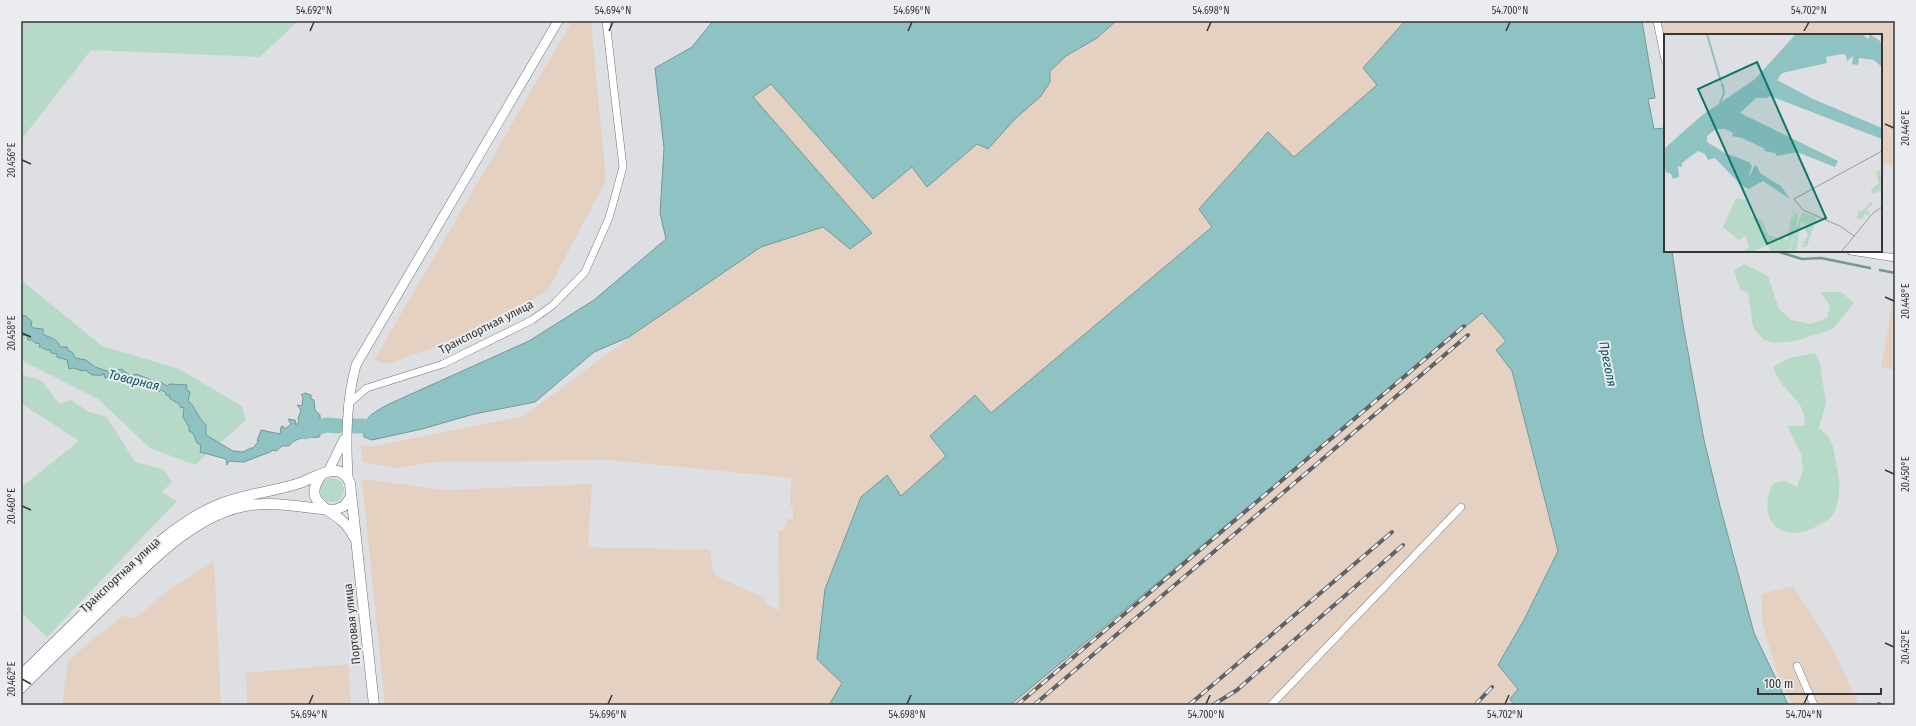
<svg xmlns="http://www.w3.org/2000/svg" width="1916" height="726" font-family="'Fira Sans Condensed',sans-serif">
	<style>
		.industrial { fill: #e5d1c2 }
		.green { fill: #b6dac7 }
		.water { fill: #8ec2c3; stroke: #739899 }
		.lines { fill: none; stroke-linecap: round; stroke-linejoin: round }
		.stream { stroke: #739899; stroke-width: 2.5 }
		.river { stroke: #8ec2c3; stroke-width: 15 }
		.minor-casing { stroke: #727376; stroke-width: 8 }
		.tertiary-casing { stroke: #727376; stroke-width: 10 }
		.secondary-casing { stroke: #727376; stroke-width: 11 }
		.minor { stroke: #fff; stroke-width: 7 }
		.tertiary { stroke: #fff; stroke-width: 9 }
		.secondary { stroke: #fff; stroke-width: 10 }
		.rail-casing { stroke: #616264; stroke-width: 4 }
		.rail { stroke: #ebecef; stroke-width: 2.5; stroke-dasharray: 8; stroke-linecap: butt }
		.ticks { fill: none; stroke: #353637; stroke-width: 1.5 }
		.labels { text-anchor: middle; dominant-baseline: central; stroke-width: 4; stroke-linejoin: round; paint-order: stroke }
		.street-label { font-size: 12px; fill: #353637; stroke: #ebecef }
		.water-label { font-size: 13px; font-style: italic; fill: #095659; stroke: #ebecef }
		.inset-river { fill: none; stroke: #8ec2c3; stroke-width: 2 }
		.inset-road { fill: none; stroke: #9a9b9e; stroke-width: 1 }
		.view { fill: #0f766e; fill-opacity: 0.15; stroke: #0f766e; stroke-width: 2 }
		.inset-edge { fill: none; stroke: #353637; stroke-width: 2 }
		.neatline { fill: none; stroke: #353637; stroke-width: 1.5 }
		.ticks-label { font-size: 10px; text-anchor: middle; fill: #353637 }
	</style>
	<rect width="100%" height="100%" fill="#dedfe2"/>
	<path class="industrial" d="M572,21H591L606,180L548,290L523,306L437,346L388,364L374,360Z
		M1116,21H1405L1363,68L1377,85L1294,157L1268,132L1199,209L1212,226L991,414L974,395L930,436L946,456L901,496L842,683L829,705H385L362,479L445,490L592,484L588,547L710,550L713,572L718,577L764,598L767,605L779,610L778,531L784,530L787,519H793V506H790L791,478L609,460L435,462L398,468L362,462L361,445L369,447L524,416L675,304L761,247L823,227L872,233L752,97L772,84L873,199L913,167L927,187L977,144L1015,119L1041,96L1050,82V71L1066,56L1097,38Z
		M1659,21H1895V165L1881,164V35H1665V50Z
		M1894,293L1895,370L1881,368Z
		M1482,313L1506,341L1496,350L1512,371L1558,551L1524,620L1498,665L1518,689L1514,705H1010Z
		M214,561L221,705H62L68,660L122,616L135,618L169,590Z
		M1793,586L1831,646L1859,705H1793L1776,670L1762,621V594Z
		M348,664L351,705H247L246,673Z"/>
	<path class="green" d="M21,21H298L260,57L91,50L21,140Z
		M1744,264L1768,276L1779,309L1791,320L1810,324L1827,318L1830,306L1821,292H1841L1854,303L1833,329L1795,341L1775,343L1764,340L1753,327L1748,293L1740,289L1734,271Z
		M21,280L102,346L179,369L242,406L246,420L220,443L206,435V425C199,418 193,410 189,401C185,394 190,393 182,384H170L167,386L136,374L131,376L121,369L110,373L95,367L86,360L75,358L73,353L60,347C59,339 49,338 43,334V331L34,329L26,316L21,315Z
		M21,335L40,344L39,347L50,350L67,360C70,367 75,369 82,371L85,370L92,375L104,374L105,378L108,377L125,380L135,383L139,381L143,385H146L155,390L167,393L184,407L183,417L196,439L201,445L200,452L207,454L195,465L150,448L98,399L21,360Z
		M1815,353L1820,363L1826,403L1819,428C1822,431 1828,435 1830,439C1834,446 1835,460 1837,468C1841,484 1841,505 1830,518C1827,522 1820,524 1817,526C1782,546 1755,520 1773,483L1786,481L1797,487L1803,470L1801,454L1787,426H1804C1808,407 1792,397 1782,384C1778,379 1776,373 1773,367L1790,358Z
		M21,372L24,375L42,381L59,404L71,400L89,412L107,417L135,462L163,469L172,482L162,492L177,501L47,637L21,612V490L24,485L79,441L21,403Z
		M320 490a12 12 0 1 1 24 0a12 12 0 1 1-24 0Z"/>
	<path class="water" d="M713,21H1116L1097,38L1066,56L1050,71V82L1041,96L1015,119L988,149L977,144L927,187L912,167L873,199L771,84L753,97L872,233L850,249L823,227L761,247L629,337L594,352L535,402L474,414L422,429L372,440L364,437C362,417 373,413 389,404L529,341L594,300L666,239L660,213L664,148L655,68L692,47Z
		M1405,21H1642L1655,98L1648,99L1654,129L1665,128V251H1672L1682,319L1704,440L1720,506L1754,633L1787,702V705H1514L1510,699L1518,689L1498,665L1524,620L1558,551L1512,371L1496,350L1506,341L1482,313L1010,705H829L842,683L817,659L825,589L861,497L887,475L901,496L946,456L930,436L975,395L991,413L1212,227L1199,209L1268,132L1294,157L1377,85L1363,68Z
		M21,315L26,316L32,322L31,326L34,328L43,329V334C49,338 59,339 60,347H67L68,350L73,353L75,358L86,360L95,367L110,372L121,369L131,376L136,374L159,383L161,382L167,386L170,384L187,385L186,389L190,392L188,401C194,404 198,418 206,425V435L233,451L243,452L251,448H253L259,441H257L261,430L280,434L281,427L283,426L285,429L291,424L288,419L295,420L296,425L299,421L298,419L301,410L297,405L302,406L303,397L301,395L305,393L311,395V399L314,400L315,410L320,415V418L323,422L324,428L319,437C308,438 296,436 289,446H282L276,451L273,450L270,452L244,462L229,461L227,465L226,459L200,452L201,445L197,443L193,433L189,431V427L183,417L184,407L181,408L179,404L169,398L170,396L166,395V393L161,390L159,392L154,388L151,390L150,387L146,385H140L139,381L135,383C124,380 117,378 108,377L105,378L104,374L99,376L97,375H92L85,370L82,371L74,368L69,369L67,360L57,357V354L51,353L50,350H46L41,347H39L40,344L35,343L32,340H28L27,336L21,335Z"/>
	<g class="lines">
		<path class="stream" d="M1776,251L1802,259L1821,258L1870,268
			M1880,270L1895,273"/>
		<path class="river" d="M354,426H363
			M305,432L326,425L339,426"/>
		<defs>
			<path id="minor" d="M1657,21L1665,60
				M1851,251L1895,258
				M348,404L367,388L443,364L532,320L553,305L585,272L609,218L623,167L606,21
				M1797,666L1814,705
				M1271,705L1461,507"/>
			<path id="tertiary" d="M329,470L344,439
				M348,477C346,439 346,402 356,365L558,21"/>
			<path id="secondary" d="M322,474C303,499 323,506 341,520C347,525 351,531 354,537
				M21,675C50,647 79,618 108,590C140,559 174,524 215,506C243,494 272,492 300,483C316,477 341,459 350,483L374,705
				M21,688C49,660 78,633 106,605C146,567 193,513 251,505C278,501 308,509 335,510L344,506L351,497"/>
		</defs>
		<use href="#minor" class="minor-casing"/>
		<use href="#tertiary" class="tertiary-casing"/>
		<use href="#secondary" class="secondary-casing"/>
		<use href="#minor" class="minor"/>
		<use href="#tertiary" class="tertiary"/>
		<use href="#secondary" class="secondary"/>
		<defs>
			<path id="rail" d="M1879,704L1880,705
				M1017,705L1464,326
				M1034,705L1468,335
				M1189,705L1392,532
				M1213,705L1237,690L1403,545
				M1475,705L1492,687"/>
		</defs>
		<use href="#rail" class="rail-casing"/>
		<use href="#rail" class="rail"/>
	</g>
	<path class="ticks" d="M310,31L314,22M609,31L613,22M908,31L912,22M1207,31L1211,22M1506,31L1510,22M1804,31L1809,22M1885,124L1894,128M22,160L31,164M1885,297L1894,301M22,333L31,337M1885,470L1894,474M22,506L31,510M1885,643L1894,647M22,679L31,684M309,704L313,695M608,704L612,695M907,704L911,695M1206,704L1210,695M1505,704L1509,695M1804,704L1808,695"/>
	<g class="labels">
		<g class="street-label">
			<text transform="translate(486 327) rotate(-27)">Транспортная улица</text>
			<text transform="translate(120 575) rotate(-43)">Транспортная улица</text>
			<text transform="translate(352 624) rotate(-96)">Портовая улица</text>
		</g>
		<g class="water-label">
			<text transform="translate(1608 364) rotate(79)">Преголя</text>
			<text transform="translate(134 380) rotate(14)">Товарная</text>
		</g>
	</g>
	<g transform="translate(1664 34)">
		<rect width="218" height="218" fill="#dedfe2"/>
		<path d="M216,136L218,156L208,160L207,156L215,149L212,138ZM72,164L82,166L88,182L99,187L104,201L123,206L129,175L131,176L128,181L130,185V180L134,177L132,196L138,178L153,183L143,212L138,213L137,212L141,210L136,208L141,207L144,201L140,194L144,191L137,188L136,197L134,202L132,201L135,204L132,218H126L129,205V202L125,218H106L104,211L92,216L93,218H77L85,213L82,202L75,206L59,193ZM207,168L209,170L203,175L206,179L203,182L201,179L198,186L192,184L196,176L197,178Z" fill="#b6dac7"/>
		<path d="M132,0H201L200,2L204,5L206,2L218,10V33L210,26L195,24L194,31L188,30L189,22L183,27L182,21L178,20L162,23L163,29L118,39L113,46L149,65L218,94V105L106,62L103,64H92L76,79L174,127L171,133L133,118L113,122L111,119L100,117L101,115L78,104L68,102L69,99L61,95H52L43,102V108L61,119L85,128L88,132L84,145L91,131L93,132L96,139L117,152L126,165L99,147L85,155L77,151L51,124L44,126L41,120L34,117L18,129V133L14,132L15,143L9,145L7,140L2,138V145L0,115L37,82L91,45Z" fill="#8ec2c3"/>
		<path class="inset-river" d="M43,0L57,48M56,69L60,59L58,49"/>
		<path class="inset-road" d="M204,0L218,9M190,202L176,192L139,176L130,165L218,117M177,218L209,179L218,173"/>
		<path class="view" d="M93,28L162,184L103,210L34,55Z"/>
		<rect width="218" height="218" class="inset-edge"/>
	</g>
	<rect width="1916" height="726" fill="none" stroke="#ebecef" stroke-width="44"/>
	<path d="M1758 688v6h123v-6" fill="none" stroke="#353637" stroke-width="2"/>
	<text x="1764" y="688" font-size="12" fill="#353637" stroke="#ebecef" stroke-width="3" paint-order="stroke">100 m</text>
	<rect x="22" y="22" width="1872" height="682" class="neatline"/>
	<g class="ticks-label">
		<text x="314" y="14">54.692°N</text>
		<text x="613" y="14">54.694°N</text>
		<text x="912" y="14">54.696°N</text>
		<text x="1211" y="14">54.698°N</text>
		<text x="1510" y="14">54.700°N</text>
		<text x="1809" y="14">54.702°N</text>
		<text transform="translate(1905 128) rotate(-90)" y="4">20.446°E</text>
		<text transform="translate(11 160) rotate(-90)" y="4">20.456°E</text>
		<text transform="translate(1905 301) rotate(-90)" y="4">20.448°E</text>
		<text transform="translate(11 333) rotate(-90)" y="4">20.458°E</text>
		<text transform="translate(1905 474) rotate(-90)" y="4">20.450°E</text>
		<text transform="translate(11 506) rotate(-90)" y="4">20.460°E</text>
		<text transform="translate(1905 647) rotate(-90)" y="4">20.452°E</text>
		<text transform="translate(11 679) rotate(-90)" y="4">20.462°E</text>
		<text x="309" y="718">54.694°N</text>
		<text x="608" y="718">54.696°N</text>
		<text x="907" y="718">54.698°N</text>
		<text x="1206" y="718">54.700°N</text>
		<text x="1505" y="718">54.702°N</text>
		<text x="1804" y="718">54.704°N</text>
	</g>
</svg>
